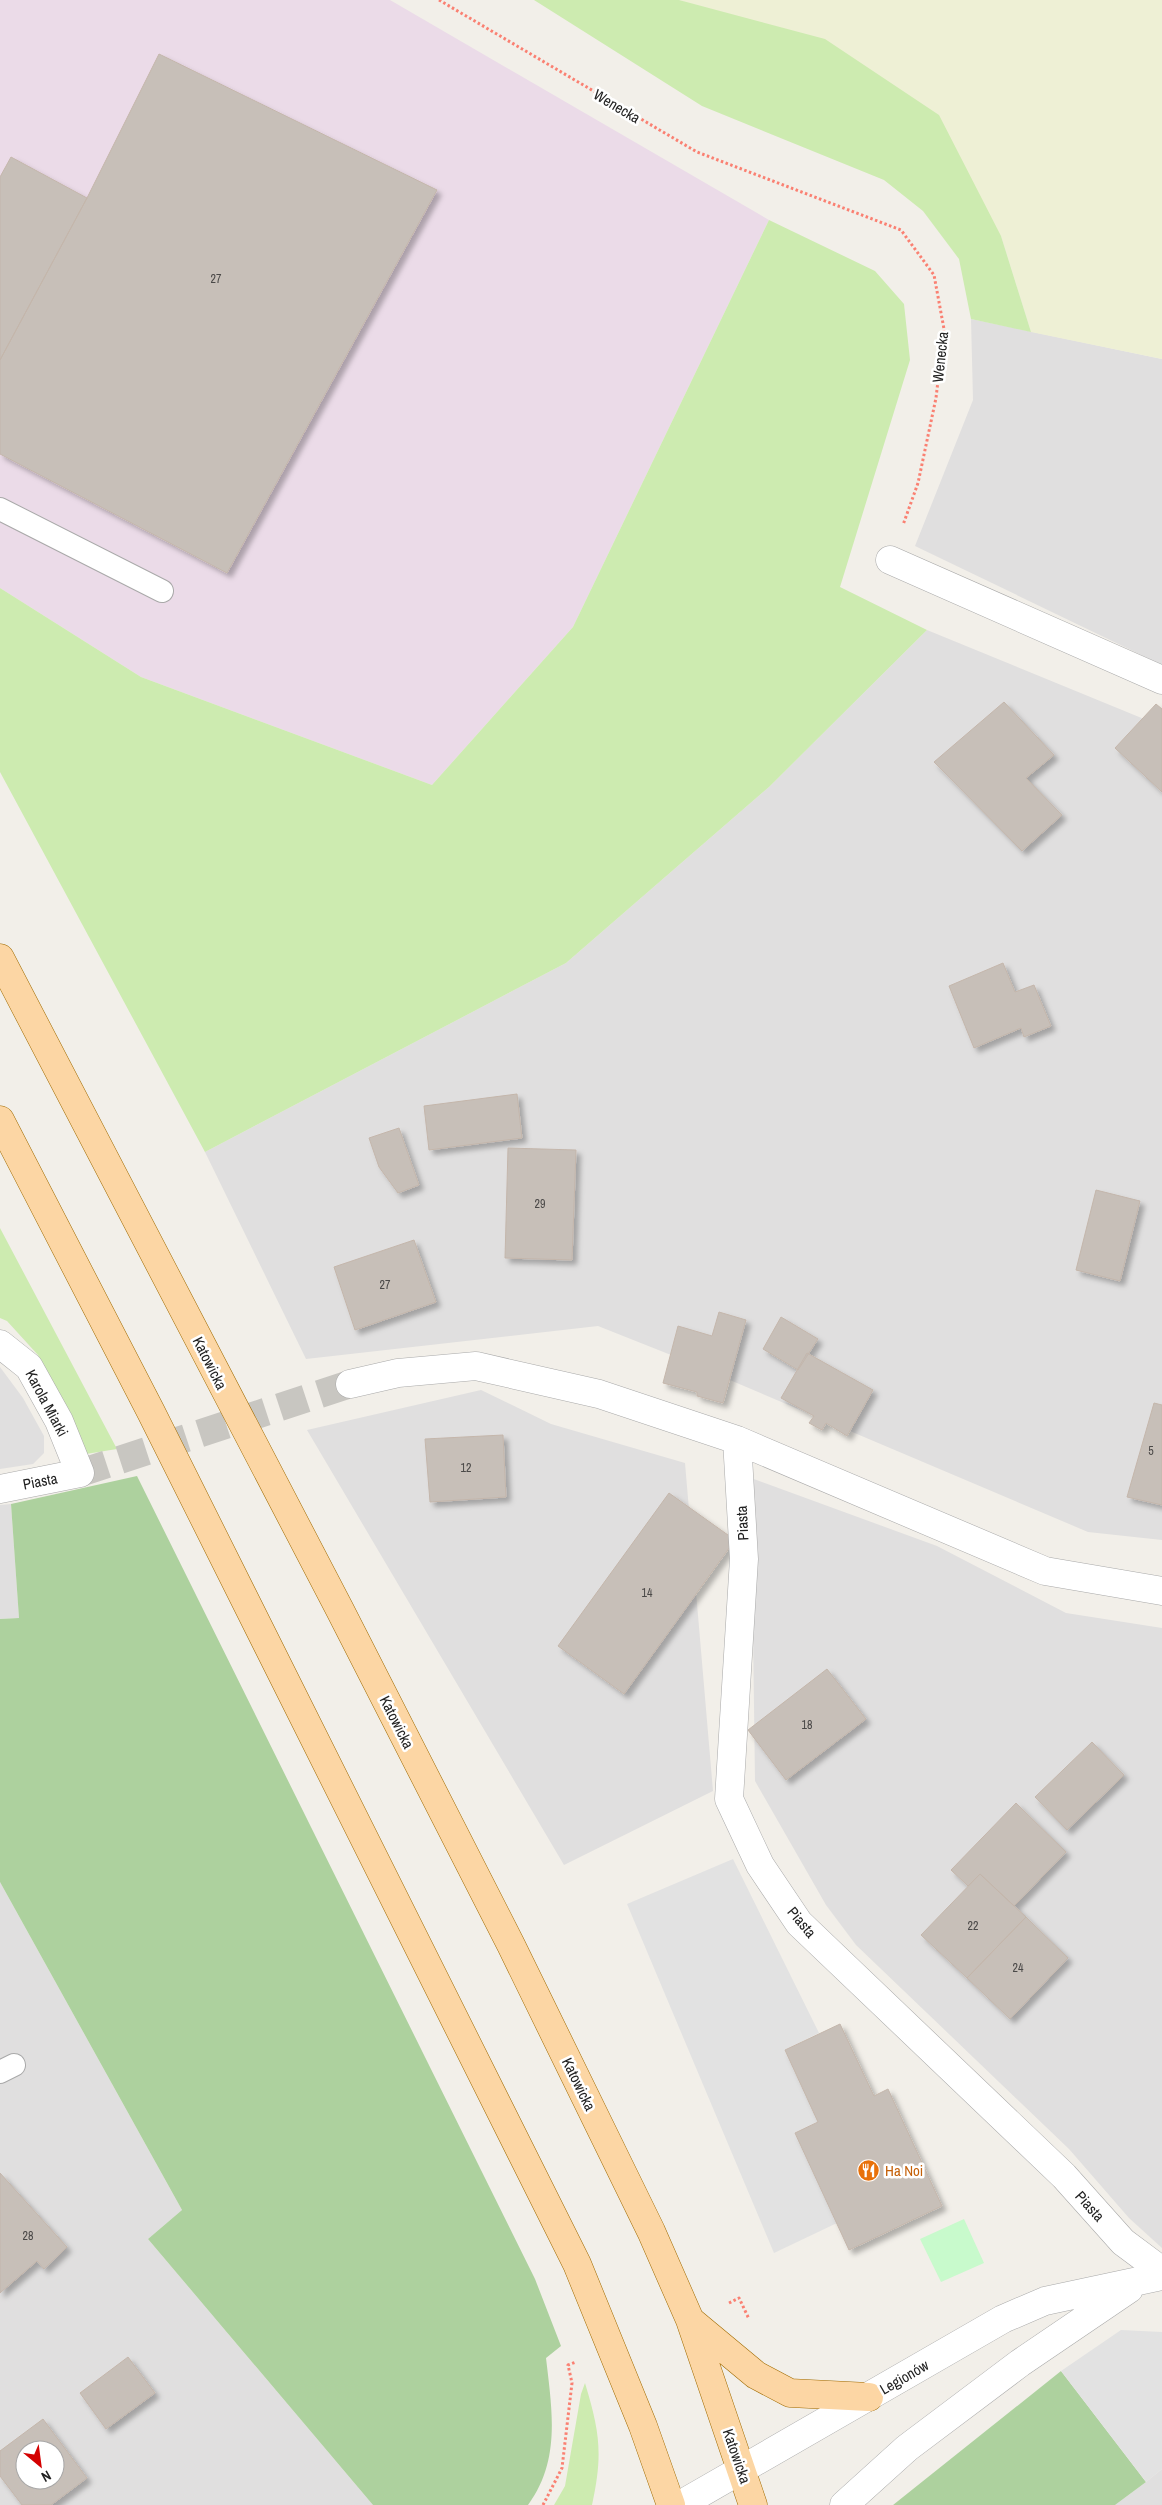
<svg xmlns="http://www.w3.org/2000/svg" width="1162" height="2505" font-family="'Archivo Narrow',sans-serif">
	<style>
		.residential { fill: #e0dfdf; fill-rule: evenodd }
		.industrial { fill: #ebdbe8 }
		.farmland { fill: #eef0d5 }
		.grass { fill: #cdebb0 }
		.forest { fill: #add19e }
		.park { fill: #c8facc }
		.parking { fill: #e2e2e2 }
		.building { fill: #c7bfb8; stroke: #c4b6ab; fill-rule: evenodd; filter: url(#shadow) }
		.lines { fill: none; stroke-linecap: round; stroke-linejoin: round }
		.minor-tunnel { stroke: #c8c6c1; stroke-width: 28; stroke-dasharray: 28 14; stroke-linecap: butt }
		.service-casing { stroke: #a9a9a9; stroke-width: 24 }
		.minor-casing { stroke: #a9a9a9; stroke-width: 29 }
		.tertiary-casing { stroke: #a9a9a9; stroke-width: 29 }
		.primary-casing { stroke: #a06b00; stroke-width: 29 }
		.path { stroke: #fa8072; stroke-width: 3; stroke-dasharray: 2.5 2.5; stroke-linecap: butt }
		.service { stroke: #fff; stroke-width: 22 }
		.minor { stroke: #fff; stroke-width: 28 }
		.tertiary { stroke: #fff; stroke-width: 28 }
		.primary { stroke: #fcd6a4; stroke-width: 28 }
		.labels { text-anchor: middle; dominant-baseline: central; stroke-width: 5; stroke-linejoin: round; paint-order: stroke }
		.number-label { font-size: 12px; fill: #4b4948 }
		.street-label { font-size: 15px; fill: #222; stroke: #fff }
		.food-label { font-size: 15px; fill: #c56008; stroke: #fff; text-anchor: start }
	</style>
	<defs>
		<filter id="shadow"><feDropShadow dx="4.5" dy="4.5" stdDeviation="2.5" flood-color="#0004"/></filter>
	</defs>
	<rect width="100%" height="100%" fill="#f2efe9"/>
	<path class="residential" d="M971,319L1162,359V665L915,546L973,400Z
		M927,630L1144,719L1162,739V1540L1088,1532L671,1355L598,1326L306,1359L205,1152L566,963L769,787Z
		M0,1367L23,1398L44,1436V1453L33,1464L0,1469Z
		M481,1390L551,1424L685,1463L713,1791L564,1865L307,1430Z
		M751,1478L937,1546L1066,1613L1162,1628V2248L1129,2218L1069,2149L856,1945L826,1905L755,1781Z
		M11,1504L19,1618L0,1619V1505Z
		M0,1882L182,2210L148,2239L373,2505H0ZM25,2450H55V2480H25Z
		M1162,2469V2505H1115L1146,2482Z"/>
	<path class="industrial" d="M0,0H390L769,220L573,627L432,785L141,677L0,588Z"/>
	<path class="farmland" d="M679,0H1162V359L1031,332L1001,236L694,5Z"/>
	<path class="grass" d="M534,0H679L825,39L939,115L1001,236L1031,332L971,319L959,259L923,211L884,180L702,106Z
		M769,220L875,271L904,304L910,360L840,587L927,630L769,787L566,963L205,1152L0,772V588L141,677L432,785L573,627Z
		M0,1228L117,1449L86,1454L38,1355L7,1321L0,1318Z
		M585,2383C600,2433 603,2454 592,2505H554L565,2486L581,2394Z"/>
	<path class="forest" d="M137,1476L535,2279L561,2346L546,2358C552,2410 561,2460 528,2505H373L148,2239L182,2210L0,1882V1619L19,1618L11,1504Z
		M1061,2371L1146,2482L1115,2505H893Z"/>
	<path class="park" d="M964,2219L984,2263L941,2282L920,2239Z"/>
	<path class="parking" d="M733,1859L819,2033L785,2050L818,2122L795,2133L837,2223L774,2253L627,1904Z
		M1121,2330L1162,2332V2469L1146,2482L1061,2371Z"/>
	<path class="building" d="M159,54L437,190L227,573L0,454V360L87,198Z
		M11,157L87,198L0,360V177Z
		M1004,702L1054,755L1026,778L1062,815L1022,851L934,762Z
		M1156,704L1162,709V792L1115,748Z
		M1003,963L1015,992L1034,985L1051,1026L1024,1037L1021,1028L974,1048L949,986Z
		M517,1094L522,1138L429,1150L424,1106Z
		M399,1128L419,1185L398,1193L379,1167L369,1138Z
		M508,1148L576,1150L572,1260L505,1258Z
		M1096,1190L1140,1201L1120,1281L1076,1270Z
		M414,1240L436,1302L355,1330L334,1267Z
		M719,1312L746,1320L723,1403L697,1396V1392L663,1383L678,1326L712,1336Z
		M781,1317L818,1339L798,1370L763,1349Z
		M807,1353L873,1390L847,1436L826,1423L822,1430L809,1423L814,1416L781,1398Z
		M1154,1403L1162,1405V1505L1127,1497Z
		M503,1435L506,1497L430,1502L425,1439Z
		M669,1493L735,1540L624,1694L558,1646Z
		M827,1669L866,1719L786,1780L748,1730Z
		M1092,1742L1124,1775L1067,1830L1035,1797Z
		M1016,1803L1066,1852L1014,1906L980,1874L968,1886L951,1870Z
		M980,1874L1026,1917L967,1978L921,1935Z
		M1026,1917L1068,1958L1010,2019L967,1978Z
		M840,2024L874,2096L888,2089L942,2206L849,2250L795,2133L818,2122L785,2050Z
		M0,2173L67,2247L44,2269L37,2261L0,2293Z
		M128,2357L155,2393L106,2429L80,2393Z
		M43,2419L87,2478L51,2505H22L0,2476V2451ZM25,2450H55V2480H25Z"/>
	<g class="lines">
		<path class="minor-tunnel" d="M80,1473L350,1384"/>
		<defs>
			<path id="service" d="M0,509L162,591
				M0,2072L14,2065"/>
			<path id="minor" d="M890,560L1162,680
				M0,1344L29,1367L59,1421L80,1473L0,1489
				M350,1384L398,1373L476,1366L599,1394L737,1440L1045,1571L1162,1591
				M737,1440L744,1559L729,1799L760,1865L799,1923L1064,2176L1123,2242L1162,2271"/>
			<path id="tertiary" d="M680,2505L1003,2319L1045,2301L1162,2276
				M844,2505L907,2448L1020,2363L1129,2289"/>
			<path id="primary" d="M0,958L340,1610L511,1945L651,2231L690,2320L753,2505
				M0,1120L151,1412L577,2264L643,2426L671,2505
				M691,2321L756,2375L790,2393L869,2397"/>
		</defs>
		<use href="#service" class="service-casing"/>
		<use href="#minor" class="minor-casing"/>
		<use href="#tertiary" class="tertiary-casing"/>
		<use href="#primary" class="primary-casing"/>
		<path class="path" d="M439,0L697,152L901,230L934,275L944,329L936,398L918,483L903,525
			M729,2303L739,2298L749,2319
			M543,2505L562,2468L572,2383L568,2365L576,2362"/>
		<use href="#service" class="service"/>
		<use href="#minor" class="minor"/>
		<use href="#tertiary" class="tertiary"/>
		<use href="#primary" class="primary"/>
	</g>
	<defs>
		<symbol id="restaurant-disc" viewBox="-11 -11 22 22"><circle r="9.5" fill="#e8710a" stroke="#fff"/><path d="M-5-6h1v4h1v-4h1v4h1v-4h1v5L-1.5 .5V6h-2V.5L-5-1ZM5-6V6H3V1.5H1.5Q1.5-4 5-6Z" fill="#fff"/></symbol>
	</defs>
	<g fill-rule="evenodd">
		<use href="#restaurant-disc" x="856" y="2158" width="25" height="25"/>
	</g>
	<g class="labels">
		<g class="number-label">
			<text x="216" y="279">27</text>
			<text x="540" y="1204">29</text>
			<text x="385" y="1285">27</text>
			<text x="1151" y="1451">5</text>
			<text x="466" y="1468">12</text>
			<text x="647" y="1593">14</text>
			<text x="807" y="1725">18</text>
			<text x="973" y="1926">22</text>
			<text x="1018" y="1968">24</text>
			<text x="28" y="2236">28</text>
		</g>
		<g class="street-label">
			<text transform="translate(617 106) rotate(31)">Wenecka</text>
			<text transform="translate(940 357) rotate(-84)">Wenecka</text>
			<text transform="translate(210 1363) rotate(63)">Katowicka</text>
			<text transform="translate(47 1403) rotate(62)">Karola Miarki</text>
			<text transform="translate(40 1481) rotate(-11)">Piasta</text>
			<text transform="translate(742 1523) rotate(-93)">Piasta</text>
			<text transform="translate(397 1722) rotate(63)">Katowicka</text>
			<text transform="translate(802 1922) rotate(50)">Piasta</text>
			<text transform="translate(579 2084) rotate(64)">Katowicka</text>
			<text transform="translate(1090 2206) rotate(48)">Piasta</text>
			<text transform="translate(904 2377) rotate(-30)">Legionów</text>
			<text transform="translate(737 2456) rotate(71)">Katowicka</text>
		</g>
		<g class="food-label">
			<text x="885" y="2170">Ha Noi</text>
		</g>
	</g>
	<g transform="translate(40 2465) rotate(151)"><circle r="24" fill="#ffffff" stroke="#a7a7a7"/>
	<path d="M0-4L9 19L0 12L-9 19Z" fill="#d40000"/>
	<text y="-8" font-size="14" font-weight="bold" text-anchor="middle" fill="#222222">N</text>
	</g>
</svg>
